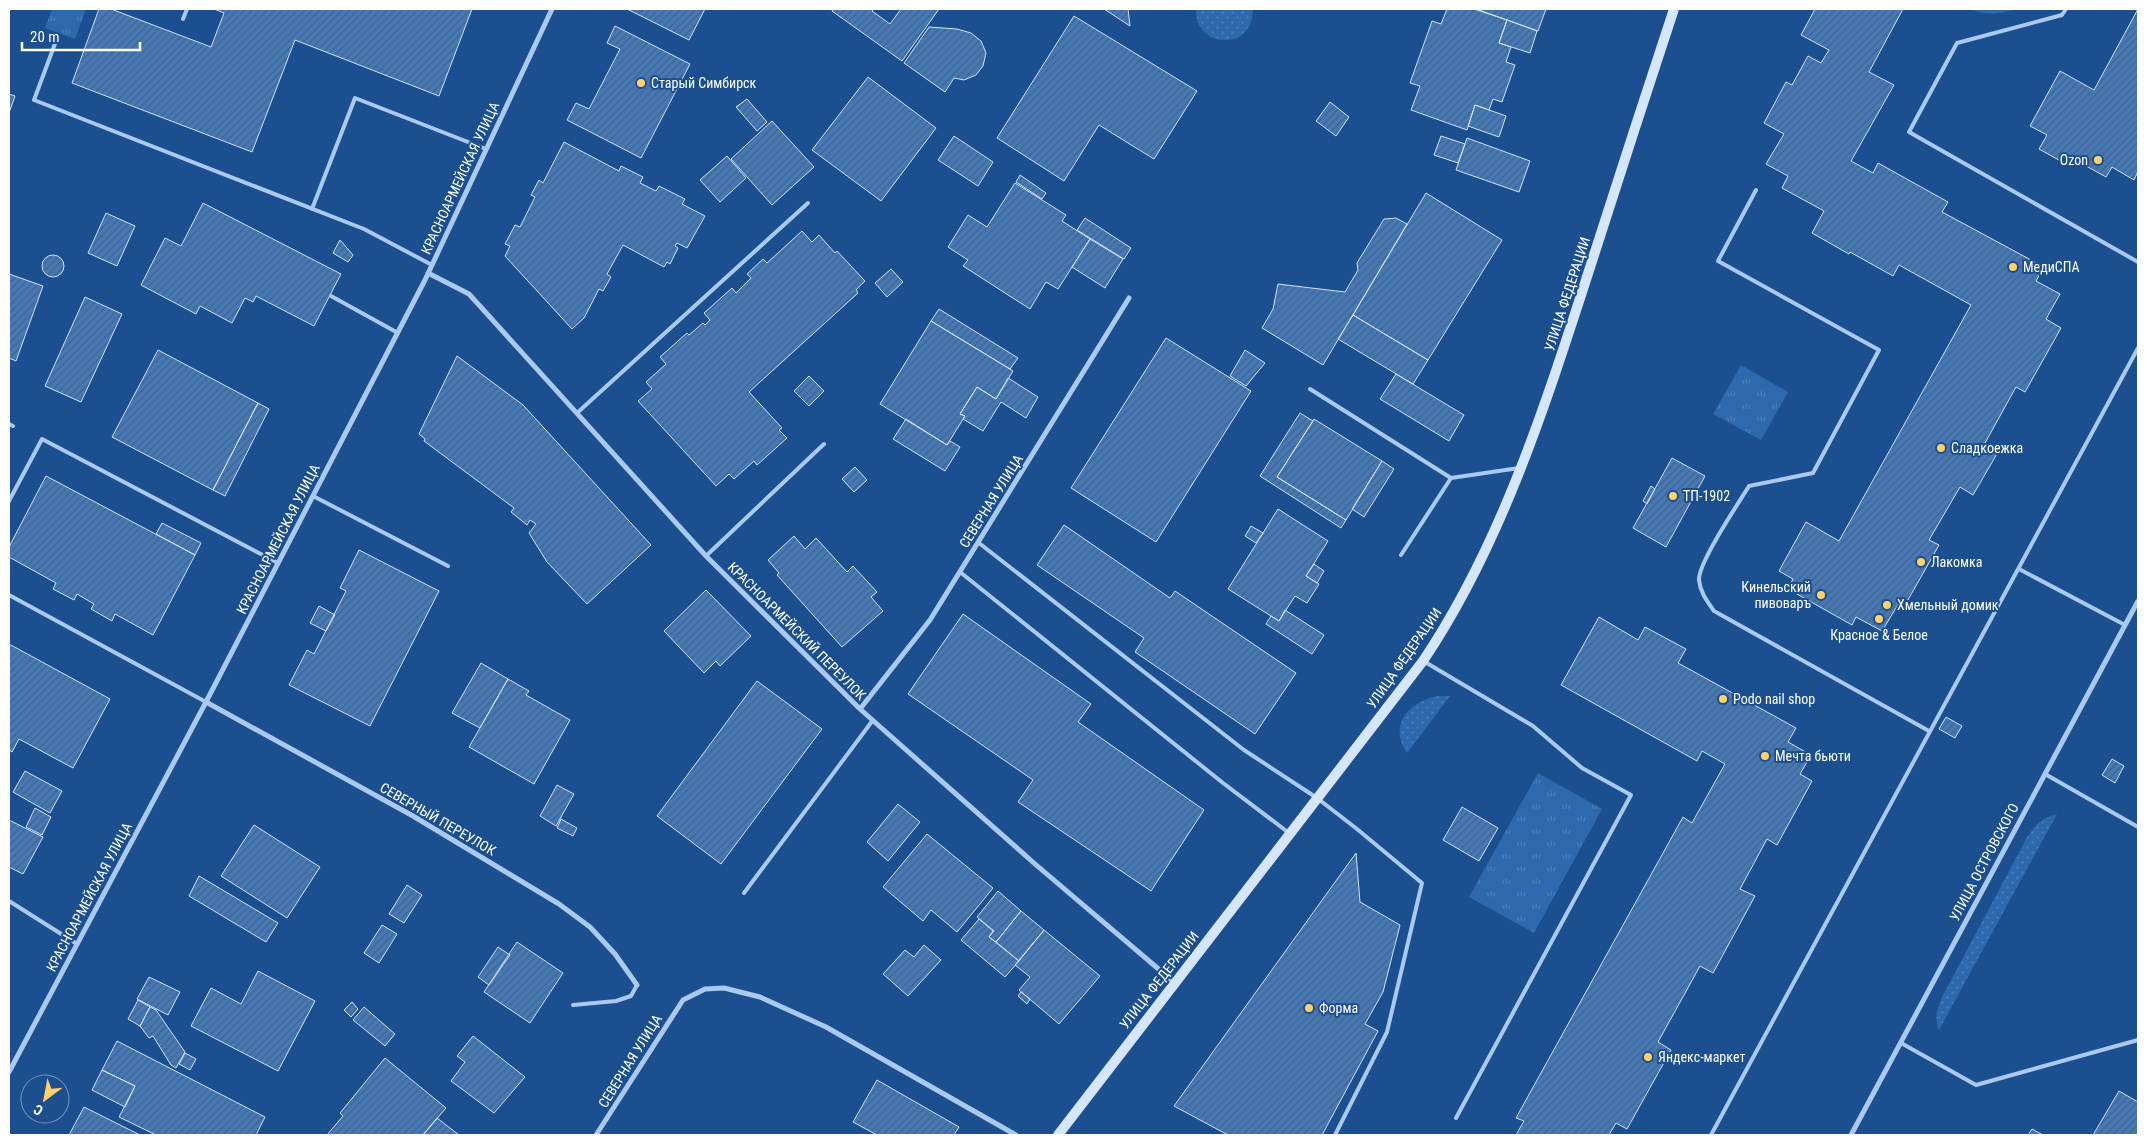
<svg xmlns="http://www.w3.org/2000/svg" width="2147" height="1144" font-family="'Roboto Condensed',sans-serif">
	<style>
		.grass { fill: url(#grass-dots) }
		.park { fill: url(#park-tufts) }
		.building { fill: url(#building-hatch); stroke: #cfe3fa }
		.lines { fill: none; stroke-linecap: round; stroke-linejoin: round }
		.lane { stroke: #a9c9ee; stroke-width: 4 }
		.street { stroke: #a9c9ee; stroke-width: 5 }
		.secondary { stroke: #d6e6fa; stroke-width: 10 }
		.poi-dot { fill: #ffd166; stroke: #1b4f8f; stroke-width: 2 }
		.labels { text-anchor: middle; dominant-baseline: central; stroke-width: 4; stroke-linejoin: round; paint-order: stroke }
		.poi-label { font-size: 14px; fill: #fff; stroke: #1b4f8f; text-anchor: start }
		.street-label { font-size: 14px; fill: #fff; stroke: #1b4f8f }
	</style>
	<defs>
		<pattern id="grass-dots" width="8" height="8" patternUnits="userSpaceOnUse" patternTransform="scale(1.25)"><rect width="8" height="8" fill="#2e69ad"/><path d="M2 2h.1M6 6h.1" fill="none" stroke="#4d80b9" stroke-width="1.8" stroke-linecap="round"/></pattern>
		<pattern id="park-tufts" width="24" height="20" patternUnits="userSpaceOnUse" patternTransform="scale(1.25)"><rect width="24" height="20" fill="#2e69ad"/><path d="M3 7l-1-3M5 7V3M7 7l1-3M15 17l-1-3M17 17v-4M19 17l1-3" fill="none" stroke="#4d80b9"/></pattern>
		<pattern id="building-hatch" width="6" height="6" patternUnits="userSpaceOnUse" patternTransform="scale(1.25)"><rect width="6" height="6" fill="#4478b7"/><path d="M-1 1l2-2M0 6l6-6M5 7l2-2" fill="none" stroke="#486282"/></pattern>
	</defs>
	<rect width="100%" height="100%" fill="#1b4f8f"/>
	<path class="grass" d="M1196,9H1252C1257,49 1195,52 1196,9Z
		M1437,696H1450L1407,753C1388,725 1409,702 1437,696Z
		M2057,814L1939,1030C1934,1018 1937,1011 1941,999L2026,839C2035,825 2041,818 2057,814Z"/>
	<path class="park" d="M52,9H86L75,39L45,28Z
		M1971,9H2017C1998,13 1989,17 1971,9Z
		M1741,365L1788,392L1761,440L1713,414Z
		M1538,773L1602,809L1534,933L1469,897Z"/>
	<path class="building" d="M99,9H111L211,47L224,13L214,9H472L439,96L295,40L252,152L72,83Z
		M627,9H705L689,40Z
		M833,9H874L872,11L890,24L901,9H939L902,61L832,11Z
		M1104,9H1128L1130,26Z
		M1447,9H1474L1507,20L1499,43L1511,47L1506,62L1515,65L1502,102L1493,99L1489,110L1475,105L1467,130L1411,110L1420,86L1410,83L1432,21L1441,24Z
		M1476,9H1546L1538,31Z
		M1815,9H1903L1869,72L1894,85L1851,161L1873,173L1878,163L1948,202L1942,212L2044,267L2036,281L2060,294L2046,319L2061,328L2025,392L2016,387L1985,443L1998,452L1973,495L1960,487L1929,540L1939,545L1904,607L1899,603L1882,631L1856,617L1852,625L1788,589L1793,579L1779,571L1806,522L1839,541L1971,305L1899,265L1893,276L1850,252L1849,254L1812,233L1824,211L1782,188L1788,176L1766,164L1784,134L1764,123L1786,82L1792,85L1808,56L1821,63L1829,50L1801,35Z
		M2138,9V171L2134,180L2112,167L2106,177L2070,157L2066,164L2039,149L2047,135L2030,126L2060,71L2094,90Z
		M1074,16L1197,91L1154,159L1099,125L1064,181L997,138Z
		M1507,20L1537,31L1530,53L1499,43Z
		M615,26L690,64L641,158L567,120L576,103L589,109L620,49L607,43Z
		M929,27L957,29L971,33L981,41L986,53L983,66L976,75L964,80L954,78L945,92L904,63Z
		M868,77L936,128L881,201L812,150Z
		M9,94L15,96L9,113Z
		M747,99L767,122L757,131L736,107Z
		M1330,102L1349,117L1336,136L1316,121Z
		M1475,105L1506,116L1499,137L1468,126Z
		M772,121L814,167L772,205L731,159Z
		M954,136L993,162L978,186L938,160Z
		M1441,136L1465,144L1458,163L1434,155Z
		M1467,138L1530,161L1519,192L1456,170Z
		M564,142L619,171L621,166L643,177L640,183L656,191L659,186L685,199L682,204L705,216L687,248L677,243L675,246L678,248L670,264L667,262L664,267L623,245L607,274L611,277L603,291L599,289L584,318L572,329L505,256L510,246L505,244L515,225L520,227L535,197L531,195L539,180L543,183Z
		M727,156L746,178L720,202L700,180Z
		M1020,175L1046,193L1042,199L1016,182Z
		M1015,183L1066,215L1062,221L1090,239L1058,289L1046,282L1030,309L963,266L968,260L948,247L968,215L987,227Z
		M1426,193L1502,240L1428,360L1353,315Z
		M203,203L341,274L314,326L256,296L253,302L245,298L232,323L200,306L196,314L141,285L165,238L181,246Z
		M106,213L135,226L117,266L88,253Z
		M1085,218L1131,248L1124,259L1077,230Z
		M1396,218L1407,224L1323,365L1262,328L1273,309L1278,284L1345,292L1358,270L1357,263L1384,219Z
		M802,231L812,242L819,235L835,253L837,251L865,281L856,290L858,293L749,392L782,428L779,430L787,438L757,465L754,461L734,479L729,474L716,486L638,401L652,389L646,382L666,364L660,357L687,333L689,335L703,323L705,325L710,320L704,313L732,288L736,293L751,278L747,274L763,259L767,263Z
		M1090,239L1123,259L1105,288L1072,267Z
		M340,240L353,255L348,262L333,253Z
		M42 266a11 11 0 1 1 22 0a11 11 0 1 1-22 0Z
		M891,269L903,282L887,297L875,283Z
		M9,274L43,286L16,361L9,358Z
		M85,297L122,314L81,402L45,386Z
		M939,309L1018,358L1010,369L931,321Z
		M1353,315L1428,360L1413,384L1338,339Z
		M931,321L1013,371L996,399L977,387L960,414L965,416L947,445L880,404Z
		M1166,338L1251,391L1156,542L1071,488Z
		M158,350L258,403L213,490L112,437Z
		M1245,350L1265,363L1246,386L1230,376Z
		M457,356L523,405L651,545L587,604L547,562L529,533L536,524L530,520L527,525L511,512L514,508L424,441L425,439L419,434Z
		M1396,374L1464,415L1449,441L1380,399Z
		M809,376L824,391L809,406L794,391Z
		M1008,378L1038,397L1026,418L1001,402L983,431L963,419L965,416L960,414L977,387L996,399Z
		M258,403L269,409L225,496L213,490Z
		M1300,413L1313,421L1277,477L1346,520L1341,528L1260,476Z
		M906,419L947,445L950,441L960,447L945,471L893,439Z
		M1314,419L1382,461L1346,520L1277,477Z
		M1672,458L1705,476L1666,547L1633,528Z
		M1382,461L1394,469L1364,517L1352,509Z
		M855,467L867,480L854,492L842,479Z
		M46,476L195,555L153,635L115,614L112,621L91,609L94,604L77,594L74,600L53,589L56,583L9,557V547Z
		M1651,486L1655,489L1647,504L1643,501Z
		M1278,509L1328,541L1306,576L1319,584L1307,603L1295,596L1279,621L1228,589Z
		M162,523L201,543L195,555L156,534Z
		M1064,525L1170,598L1175,591L1296,673L1255,734L1135,652L1144,638L1037,565Z
		M1251,526L1263,533L1256,543L1245,536Z
		M794,536L805,549L816,538L847,572L853,566L877,592L871,597L883,611L842,647L777,575L779,573L768,560Z
		M359,550L439,591L370,726L289,685L307,650L314,654L346,591L340,588Z
		M1314,564L1324,571L1317,583L1306,576Z
		M706,590L751,636L720,666L716,661L704,673L664,631Z
		M319,606L335,615L326,631L310,623Z
		M1285,610L1324,635L1312,654L1266,624L1271,616L1279,621Z
		M963,614L1091,704L1078,722L1204,810L1151,891L1018,802L1033,780L908,694Z
		M1599,617L1638,640L1645,627L1686,649L1678,663L1796,728L1788,742L1811,755L1800,774L1812,781L1777,845L1767,839L1740,889L1755,896L1713,973L1700,966L1658,1042L1671,1050L1627,1129L1616,1123L1609,1135H1516L1524,1121L1516,1118L1683,817L1692,823L1725,764L1702,751L1697,761L1561,685Z
		M9,644L110,699L73,768L19,739L12,752L9,750Z
		M481,663L508,679L480,728L452,713Z
		M508,679L529,691L526,695L570,720L534,784L469,747Z
		M757,681L822,729L721,864L657,816Z
		M1946,717L1962,726L1955,738L1939,729Z
		M2112,759L2124,766L2115,783L2102,775Z
		M25,771L62,791L50,813L13,792Z
		M557,785L574,794L556,826L540,816Z
		M898,804L920,822L888,861L867,842Z
		M1462,807L1498,828L1479,861L1443,840Z
		M35,808L51,817L42,835L26,827Z
		M561,819L577,828L573,836L557,828Z
		M9,820L43,837L23,874L9,867Z
		M254,825L320,867L287,918L221,876Z
		M927,834L993,888L957,932L931,910L923,921L883,887Z
		M1356,853L1360,902L1400,925L1383,992L1365,1024L1378,1031L1322,1135H1228L1174,1106Z
		M199,876L278,923L266,942L189,896Z
		M407,885L422,895L404,923L389,914Z
		M998,891L1021,911L996,942L989,937L994,931L977,917Z
		M1021,911L1044,930L1019,961L996,942Z
		M979,919L993,931L989,937L1019,961L1005,977L961,940Z
		M382,925L397,934L379,963L364,953Z
		M1044,930L1100,976L1059,1024L1019,990L1030,977L1015,965Z
		M517,942L563,973L530,1023L484,992Z
		M924,945L941,960L908,996L883,974L905,950L914,957Z
		M498,947L510,955L489,985L478,977Z
		M258,971L315,1001L278,1071L191,1026L211,988L241,1004Z
		M149,977L180,992L168,1015L137,999Z
		M1021,992L1030,999L1027,1004L1018,996Z
		M138,1000L150,1007L140,1026L128,1019Z
		M352,1002L358,1009L351,1017L344,1010Z
		M150,1007L156,1010L185,1052L176,1068L171,1065L153,1036L149,1038L140,1026Z
		M364,1007L395,1034L385,1046L353,1020Z
		M473,1036L525,1077L494,1113L451,1081L465,1062L457,1056Z
		M117,1041L265,1117L256,1135H156L119,1117L135,1086L102,1070Z
		M185,1053L196,1059L190,1070L179,1064Z
		M385,1058L446,1108L423,1135H327L343,1116L340,1113Z
		M102,1070L135,1086L125,1107L92,1090Z
		M877,1080L959,1127L954,1135H877L853,1122Z
		M2119,1091L2138,1102V1135H2093Z
		M84,1107L140,1135H69Z
		M437,1118L459,1135H423Z
		M2032,1129L2043,1135H2028Z"/>
	<g class="lines">
		<path class="lane" d="M2066,9L2062,15L1957,43L1909,132L2138,262
			M183,19L187,9
			M56,41L34,100L364,229L432,265
			M1756,190L1718,261L1879,350L1813,473L1749,486C1738,504 1698,563 1699,580C1700,592 1707,601 1714,611L1929,731
			M312,209L355,98L486,149
			M331,296L398,333
			M1310,389L1451,478L1519,468
			M577,413L808,203
			M9,424L13,426
			M313,496L448,566
			M9,501L42,439L278,563
			M979,543L1244,750L1317,798L1357,829L1422,883L1387,1032L1335,1135
			M1401,555L1451,478
			M706,556L824,444
			M2019,569L2125,625
			M960,572L1223,783L1289,833
			M9,595L206,702
			M1425,662L1533,726L1582,768L1631,795L1456,1118
			M2045,774L2138,827
			M744,893L873,720
			M9,901L77,944
			M573,1005L616,1001L631,996L637,985
			M1901,1043L1976,1085L2138,1040
			M1711,1135L2138,348"/>
		<path class="street" d="M428,273L469,294L706,556L860,709L1035,864L1175,983
			M206,702L413,816L559,904L590,927L615,954L637,985
			M860,709L930,620L1129,298
			M9,1072L206,702L425,280L552,9
			M596,1135L683,1000L705,989L724,988L760,997L826,1027L1016,1135
			M1851,1135L2138,601"/>
		<path class="secondary" d="M1058,1135L1423,661C1499,548 1542,415 1584,286C1613,194 1644,101 1674,9"/>
	</g>
	<g class="poi-dot">
		<circle cx="641" cy="83" r="5"/>
		<circle cx="2098" cy="160" r="5"/>
		<circle cx="2013" cy="267" r="5"/>
		<circle cx="1941" cy="448" r="5"/>
		<circle cx="1673" cy="496" r="5"/>
		<circle cx="1921" cy="562" r="5"/>
		<circle cx="1821" cy="595" r="5"/>
		<circle cx="1887" cy="605" r="5"/>
		<circle cx="1879" cy="619" r="5"/>
		<circle cx="1723" cy="699" r="5"/>
		<circle cx="1765" cy="756" r="5"/>
		<circle cx="1309" cy="1008" r="5"/>
		<circle cx="1648" cy="1057" r="5"/>
	</g>
	<g class="labels">
		<g class="poi-label">
			<text x="651" y="83">Старый Симбирск</text>
			<text x="2088" y="160" text-anchor="end">Ozon</text>
			<text x="2023" y="267">МедиСПА</text>
			<text x="1951" y="448">Сладкоежка</text>
			<text x="1683" y="496">ТП-1902</text>
			<text x="1931" y="562">Лакомка</text>
			<text x="1811" y="587" text-anchor="end">Кинельский<tspan x="1811" dy="16">пивоваръ</tspan></text>
			<text x="1897" y="605">Хмельный домик</text>
			<text x="1879" y="635" text-anchor="middle">Красное &amp; Белое</text>
			<text x="1733" y="699">Podo nail shop</text>
			<text x="1775" y="756">Мечта бьюти</text>
			<text x="1319" y="1008">Форма</text>
			<text x="1658" y="1057">Яндекс-маркет</text>
		</g>
		<g class="street-label">
			<text transform="translate(460 178) rotate(-65)">КРАСНОАРМЕЙСКАЯ УЛИЦА</text>
			<text transform="translate(1567 294) rotate(-72)">УЛИЦА ФЕДЕРАЦИИ</text>
			<text transform="translate(991 501) rotate(-58)">СЕВЕРНАЯ УЛИЦА</text>
			<text transform="translate(278 539) rotate(-63)">КРАСНОАРМЕЙСКАЯ УЛИЦА</text>
			<text transform="translate(797 631) rotate(45)">КРАСНОАРМЕЙСКИЙ ПЕРЕУЛОК</text>
			<text transform="translate(1404 658) rotate(-55)">УЛИЦА ФЕДЕРАЦИИ</text>
			<text transform="translate(438 819) rotate(30)">СЕВЕРНЫЙ ПЕРЕУЛОК</text>
			<text transform="translate(1984 862) rotate(-62)">УЛИЦА ОСТРОВСКОГО</text>
			<text transform="translate(89 897) rotate(-62)">КРАСНОАРМЕЙСКАЯ УЛИЦА</text>
			<text transform="translate(1159 980) rotate(-52)">УЛИЦА ФЕДЕРАЦИИ</text>
			<text transform="translate(630 1061) rotate(-58)">СЕВЕРНАЯ УЛИЦА</text>
		</g>
	</g>
	<rect width="2147" height="1144" fill="none" stroke="#ffffff" stroke-width="20"/>
	<g transform="translate(45 1099) rotate(212)"><circle r="24" fill="#1b4f8f" stroke="#7695bc"/>
	<path d="M0-4L9 19L0 12L-9 19Z" fill="#ffd166"/>
	<text y="-8" font-size="14" font-weight="bold" text-anchor="middle" fill="#ffffff">С</text>
	</g>
	<path d="M22 42v8h118v-8" fill="none" stroke="#ffffff" stroke-width="2.5"/>
	<text x="30" y="42" font-size="15" fill="#ffffff" stroke="#1b4f8f" stroke-width="4" paint-order="stroke">20 m</text>
</svg>
